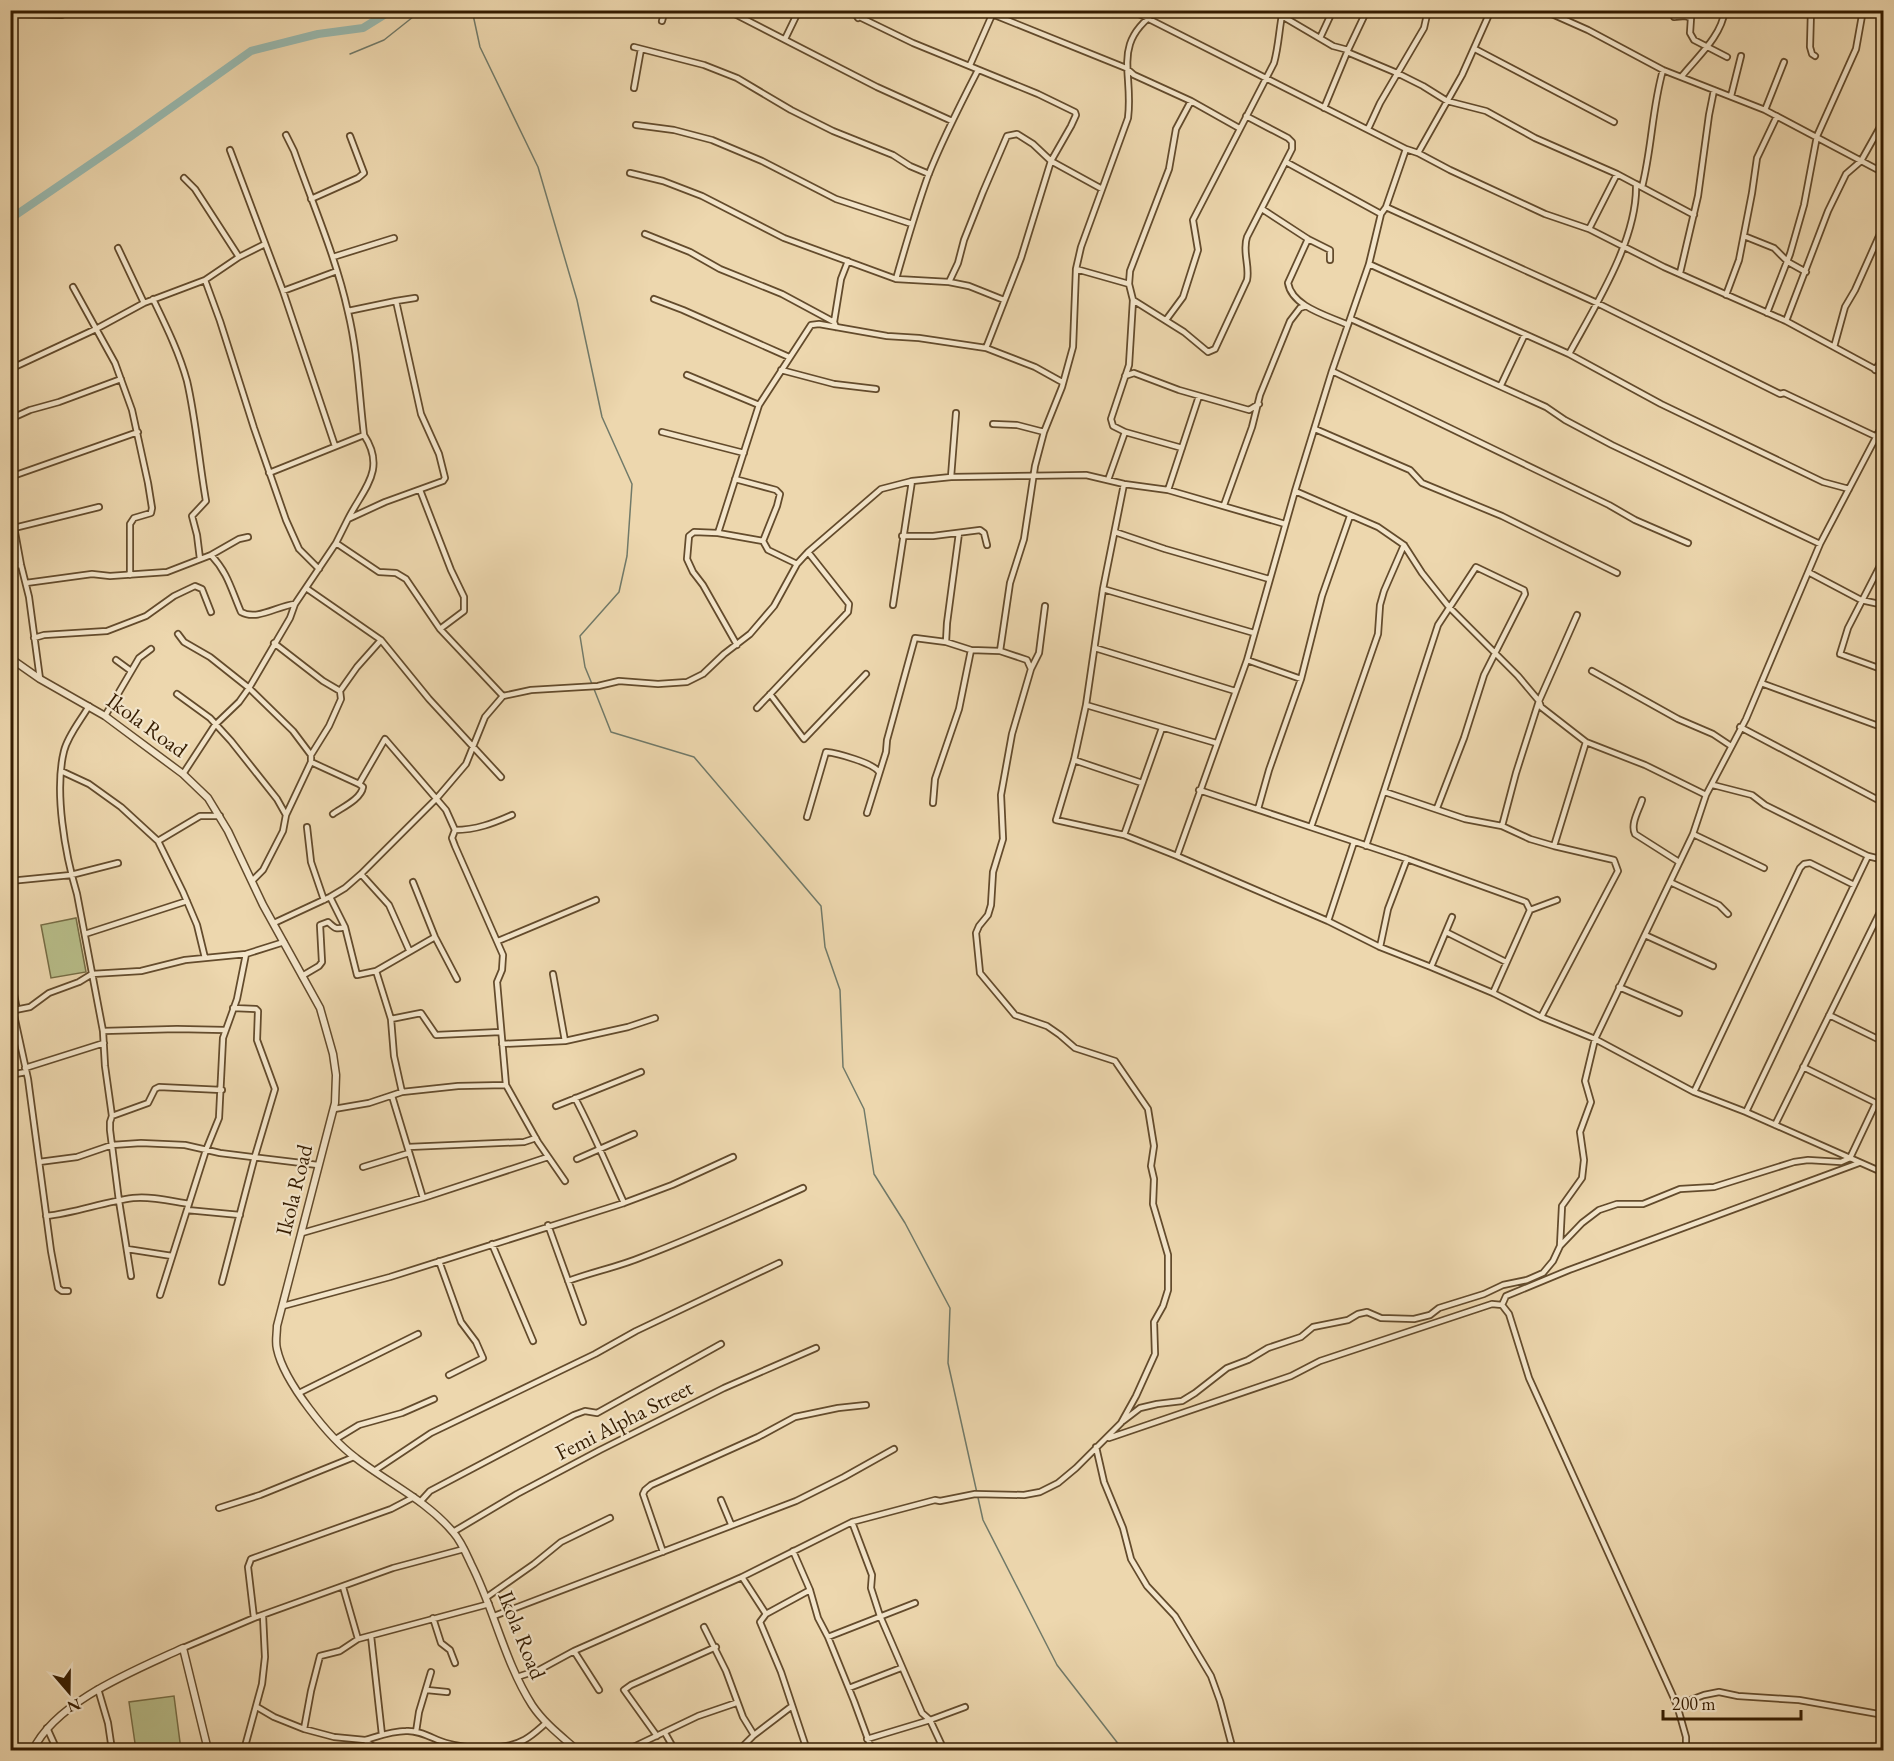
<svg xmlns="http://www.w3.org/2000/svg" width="1894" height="1761" font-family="'EB Garamond',serif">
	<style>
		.green { fill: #b8be8a; stroke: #766d45; stroke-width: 1.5 }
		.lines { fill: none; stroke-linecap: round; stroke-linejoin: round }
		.stream { stroke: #717a69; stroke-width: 1.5 }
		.river { stroke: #99b9af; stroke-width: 8 }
		.minor-casing { stroke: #634b2c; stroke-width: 8 }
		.tertiary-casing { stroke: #634b2c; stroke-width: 9 }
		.minor { stroke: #f3e5ca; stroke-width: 4.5 }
		.tertiary { stroke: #f3e5ca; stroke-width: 6 }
		.labels { text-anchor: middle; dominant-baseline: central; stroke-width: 4.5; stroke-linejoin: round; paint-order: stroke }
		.street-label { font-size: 22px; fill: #351c00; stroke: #f3e5ca }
	</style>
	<rect width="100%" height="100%" fill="#edd7ae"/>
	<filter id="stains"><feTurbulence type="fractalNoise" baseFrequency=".00333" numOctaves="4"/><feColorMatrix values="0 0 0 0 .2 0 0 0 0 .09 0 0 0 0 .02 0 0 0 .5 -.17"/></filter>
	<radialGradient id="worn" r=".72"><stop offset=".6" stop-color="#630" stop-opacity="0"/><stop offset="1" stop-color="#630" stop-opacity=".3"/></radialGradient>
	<path class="green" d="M76,918L86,972L51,978L41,925Z
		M174,1696L181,1750H136L129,1702Z"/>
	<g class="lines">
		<path class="stream" d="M472,10L480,47L538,167L577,300L602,417L632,484L627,556L619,592L580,636L585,667L592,684
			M350,54L384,40L418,13L431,10
			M594,689L611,732L694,757L821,906L825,947L840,990L843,1067L864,1109L874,1174L905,1223L950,1308L948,1363L983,1520L1057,1665L1123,1750"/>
		<path class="river" d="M10,219L130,137L251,51L318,34L363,28L392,10"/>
		<defs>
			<path id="minor" d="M727,10L877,87L952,121
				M845,10L913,43L1038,94L1075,112L1076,115L1071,126L1051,161L1021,258L986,348
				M982,10L1126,68L1134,75L1191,101L1239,128
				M1131,10L1406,149L1418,153L1450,170L1545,214L1589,229L1664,267L1786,321L1884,374
				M1543,10L1588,30L1663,70L1765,110L1884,173
				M1673,10L1674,17L1685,16L1691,18L1690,33L1694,40L1727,57
				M1811,10L1810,47L1812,54L1815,56
				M27,14L62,15L69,10
				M1282,16L1333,46L1348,50
				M858,18L864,10
				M662,21L665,10
				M1320,38L1333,10
				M785,39L799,10
				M634,47L704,65L737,78L791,110L833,131L893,155L910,166L929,174
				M1475,49L1614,122
				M1347,52L1397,73L1423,86L1447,101L1486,111L1535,138L1617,174L1694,215
				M970,65L992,15
				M1682,76C1698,56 1721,37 1725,10
				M634,88L641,49
				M1731,96L1741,56
				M1324,108L1348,50L1367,10
				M1765,110L1784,62
				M636,125L674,130L712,140L762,161L836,199L912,224
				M1368,129L1380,103L1424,28L1428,10
				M286,135L294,151C313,205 336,257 348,312C358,353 359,394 364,435C387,470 363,489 348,519
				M230,150L283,291L335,446
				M1418,153L1462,75L1491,10
				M1286,162L1381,214
				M630,173L663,181L702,196L784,238L896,279L949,282L969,286L1004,300
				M184,178L195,189L239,257
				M1642,187C1652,148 1652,108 1663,70
				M311,199L358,178L364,173L350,136
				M1386,207L1597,303L1780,394L1784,393L1877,437
				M1262,209L1308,239L1330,250V260
				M1589,229L1617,174
				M645,234L690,252L720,269L782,294L834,322L836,327
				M1744,236L1774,248L1788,262L1806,272
				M1308,239L1288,283C1292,307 1329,316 1348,325
				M118,248L144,303
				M333,257L394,238
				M1369,264L1569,354L1661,404L1823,482L1849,489
				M1076,269L1129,284
				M1680,273L1698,196L1709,115L1714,90
				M896,279C906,244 916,210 928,176C942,140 960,105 978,70
				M205,280L220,321L254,428L286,520L299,549L319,569
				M949,282L958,263L964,240L983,192L1007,136L1017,134L1033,144L1051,161L1102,189
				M73,287L115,363L132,410L148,483L152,508L151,513L134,518L130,524V575
				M283,291L337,271
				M1726,295L1739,260L1752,193L1757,158L1777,116
				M153,299C166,326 179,352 187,381C196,420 199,461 206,501L192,516L197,535L200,559
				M654,299L683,310L789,357
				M1133,300L1184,332L1208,352L1215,349L1247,280C1250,266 1242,251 1247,237L1292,149V142L1288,138L1246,116
				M396,301L415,298
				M1767,313L1790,254L1804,205L1817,136L1856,49L1863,10
				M1351,319L1546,407L1565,420L1612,445L1820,544
				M1166,320L1183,297L1198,250L1193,220L1274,63C1279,45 1279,28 1283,10
				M1786,321L1828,211L1846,174L1861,161L1884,120
				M834,322L841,279L848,261
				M1834,347L1845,307L1855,290L1884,225
				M1569,354C1595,306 1638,239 1636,184
				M10,369L96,329L144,303L205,280L239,257L265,244
				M781,370L834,384L876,389
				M1875,370L1884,357
				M1332,371L1609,505L1635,520L1688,543
				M687,375L759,405
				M1125,376L1134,373L1179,390L1249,410L1259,404
				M1501,385L1525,334
				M10,419L30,410L59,402L121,379
				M993,424L1017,425L1044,432
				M1315,429L1410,470L1422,483L1502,516L1617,573
				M662,432L744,453
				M1182,448L1125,432L1113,426L1111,419L1129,365L1133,300L1129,284L1130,271L1169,169L1176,129L1191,101
				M1880,468L1884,469
				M269,473L364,435
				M10,477L138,432
				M951,477L956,413
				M735,479L776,490L780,494L777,506L763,541
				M1108,480L1125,432
				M1124,484L1103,589L1086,705L1074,760L1056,820L1124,835L1177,856L1328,921L1380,947L1431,967L1493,993L1541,1017L1595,1039L1694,1092L1746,1112L1884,1173
				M420,490L451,570L464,597V611L440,629
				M1168,490L1199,396
				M1295,491L1378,527L1404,545L1422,573L1449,607L1518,676L1539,701L1541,707L1586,742L1645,765L1706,795
				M10,505L21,565L29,597L40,679
				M1224,505L1252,427L1260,395L1290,321L1300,308L1306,306
				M14,528L99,507
				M1115,532L1165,549L1269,579
				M718,533L763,541L768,550L797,564
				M902,536H933L980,530L984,533L987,545
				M336,543L379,572L396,573L406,579L440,629L503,696
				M211,555L239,539L248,537
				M1884,558L1848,628L1840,654L1884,670
				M10,566L21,565
				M1810,573L1861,600L1884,605
				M26,583L92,574L110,576L167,572L211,555C228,573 231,589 241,612C257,621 277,606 295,604
				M306,588L381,640L429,699L501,777
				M1103,589L1254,633
				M893,605L912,481
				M178,634L184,642L210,657L249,688L293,731L311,755V762L286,815L283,831L263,870L252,881
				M34,638L44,635L107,631L146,616L174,596L195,586L202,589L211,612
				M946,642L947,623L959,533
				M274,643L323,681L340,691
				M737,645L703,585L693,572L687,559L689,536L694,532L718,533L759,405L811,325L819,324L887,336L919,338L986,348L1035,367L1062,382
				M1095,648L1235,691
				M116,660L131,671
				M1247,660L1301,679
				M1031,669L1039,653L1045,606
				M1592,671L1678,719L1713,734L1731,746
				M1761,683L1884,728
				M177,694L210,718L231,741L277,799L286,815
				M770,694L804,739L866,674
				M1086,705L1216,743
				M89,706C81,720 68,735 64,751C54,791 65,854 77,894L103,1031L105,1066L112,1116L110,1122V1130L119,1201L131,1276
				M757,708L848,612L849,604L808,552
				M105,716L139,658L151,649
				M1740,727L1884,803
				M311,755L329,726L341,699L340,691L357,667L381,640
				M1074,760L1142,783
				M311,762L359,784L363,787C361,799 343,807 333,814
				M61,771L89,784L121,807L158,841L183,892L197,925L205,958
				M183,774L215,725L239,702L249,688L290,618L295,604L336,543L348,519L385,502L443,481L445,478L439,454L421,414L396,301L348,311
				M359,784L385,739L446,810L455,830L452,838L455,846L503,955L502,970L497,982L506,1085L538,1142L565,1181
				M1713,785L1752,795L1765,805L1868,856L1884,860
				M1199,790L1407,859L1526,902L1530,910L1493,993
				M1385,792L1465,819L1502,826L1530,839L1554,846L1614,860L1618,871L1541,1017
				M1642,800C1639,810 1630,824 1635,834L1679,862
				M933,803L935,779L959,709L971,650
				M1258,809L1269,770L1301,679L1322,596L1350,516
				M867,813L886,752L887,740L915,638L946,642L971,650L1000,651
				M807,817L826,752C837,753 873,763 879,772
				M1502,826L1516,773L1539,701L1577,615
				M307,827L311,862L324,900
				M1311,827L1378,634L1380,605L1384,591L1404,545
				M455,830C476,830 494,823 512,815
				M1693,834L1764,868
				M1124,835L1162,728
				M158,841L200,816H220
				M1366,846L1438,625L1476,567L1524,590L1525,594L1484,675L1464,738L1437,808
				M1554,846L1586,742
				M1177,856L1247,660L1295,491L1332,371L1369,264L1381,214L1386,207L1406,149
				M361,874L389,905L409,950
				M10,881L71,875L118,863
				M413,882L435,937L457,979
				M1670,882L1719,905L1728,914
				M330,897L345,927L357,975L376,971L435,937
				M1530,910L1557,900
				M1328,921L1354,842
				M274,923L330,897L345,888L361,874L437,798L466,764L485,717L503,696L531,690L598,686L619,681L658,684L687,682L703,674L724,654L750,634L774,606L797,564L808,552L881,489L912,481L951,477L1086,475L1124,484L1168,490L1285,524
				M1446,932L1506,962
				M85,934L187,901
				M1645,935L1713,966
				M498,941L596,900
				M1380,947L1388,909L1407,859
				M1431,967L1452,917
				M376,971L391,1019L394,1056L402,1092
				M10,973L16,1005L14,1015L28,1079L51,1251L58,1288L62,1291H68
				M553,974L565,1041
				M302,976L319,966L322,962L320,925L328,922C335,928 335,930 345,927
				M1619,987L1679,1013
				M10,1011L30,1007L49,993L79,982L92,974L141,971L185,960L246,954L284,942
				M1829,1015L1884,1042
				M391,1019L421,1013L436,1035L500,1032
				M103,1031L177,1029L225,1030
				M502,1044L565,1041L628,1027L655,1018
				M1803,1067L1876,1103
				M25,1068L104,1043
				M10,1075L26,1072
				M1694,1092L1800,868L1804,864L1810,863L1854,885
				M392,1096L423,1198
				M575,1098C593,1132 608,1168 624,1203
				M556,1106L641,1072
				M334,1109L369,1103L402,1092L458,1086L506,1085
				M1746,1112L1868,856
				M112,1116L148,1103L155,1089L159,1087L222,1090
				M1775,1125L1884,904
				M408,1147L524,1142L536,1138
				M577,1159L634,1134
				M39,1162L77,1157L112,1145L141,1143L185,1145L220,1153L318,1165
				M363,1167L409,1153
				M187,1210L240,1215
				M46,1216C75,1213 103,1202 133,1198C151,1196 170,1201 189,1204
				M548,1225L583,1322
				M302,1233L423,1198L548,1157
				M492,1244L533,1341
				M1560,1246L1582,1223L1599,1210L1617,1204H1643L1680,1189L1714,1187L1794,1162L1808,1160L1841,1162L1850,1158L1876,1103L1884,1106
				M127,1249L172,1256
				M439,1261L461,1322L476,1342L483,1358L449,1375
				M568,1281C592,1272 618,1267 642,1257C697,1236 750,1212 803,1188
				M222,1282L255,1156L275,1089L257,1040L258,1011L256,1009L233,1008
				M10,1291L11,1300
				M160,1295L206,1150L219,1118L223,1038L237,999L246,954
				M1502,1305L1506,1296L1569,1270L1859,1163
				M283,1306L390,1277L624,1203L672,1185L733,1157
				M299,1393L418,1334
				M1123,1421L1140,1408L1157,1404L1182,1401L1195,1393L1227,1368L1248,1360L1268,1348L1301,1337L1313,1327L1348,1320L1358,1314L1367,1312L1381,1318L1414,1319L1430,1315L1439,1308L1484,1294L1503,1285L1527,1280L1543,1273L1553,1261L1560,1246L1562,1206L1582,1178L1584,1160L1580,1132L1591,1102L1585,1081L1595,1039L1693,834L1706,795L1746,719L1820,544L1884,422
				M1109,1438L1291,1376L1320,1361L1492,1304L1502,1305L1509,1314L1529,1378L1677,1705L1686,1737V1750
				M336,1439L359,1425L402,1413L434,1399
				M1096,1447L1104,1482L1123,1528L1131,1559L1147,1586L1175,1616L1211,1676L1220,1701L1233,1750
				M374,1471L431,1433L595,1354L636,1331L779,1263
				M721,1500L731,1524
				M420,1502L430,1491L574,1415L585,1411L597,1413L721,1344
				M219,1508L260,1495L354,1457
				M852,1522L872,1575L871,1588L880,1616L922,1713L930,1720L944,1750
				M453,1532L517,1494L600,1450L724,1388L816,1348
				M793,1551L810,1590L818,1618L828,1637L854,1701L872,1750
				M663,1552L643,1494L645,1490L651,1485L758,1437L795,1417L838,1408L866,1405
				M742,1577L766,1614
				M343,1587L358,1639
				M487,1597L534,1564L561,1542L610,1518
				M494,1616L796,1501L844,1477L894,1449
				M254,1618L248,1567L251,1559L391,1509L414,1497
				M433,1618L441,1643L450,1650L455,1663
				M704,1627L726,1671L743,1717L754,1735
				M371,1636L382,1735
				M828,1637L915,1603
				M183,1648L254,1618L393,1568L464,1549
				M574,1651L599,1690
				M517,1677L539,1670L574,1651L742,1577L852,1522L935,1500L940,1501L975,1494L1024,1495L1040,1492L1058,1483L1076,1468L1121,1423L1136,1396L1155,1354L1154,1322L1163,1306L1168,1290V1255L1153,1204L1154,1179L1151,1166L1154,1146L1148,1109L1115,1061L1075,1048L1060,1035L1047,1026L1015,1015L980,973L976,933L979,926L988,915L991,905L993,872L1003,839L1001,795L1012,734L1031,669L1027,660L1000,651L1010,583L1024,539L1035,466L1044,432L1062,387L1073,347L1076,269L1081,247L1128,118C1134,72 1110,43 1159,10
				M849,1688L901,1668
				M98,1689L108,1723L112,1750
				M427,1690L447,1692
				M1677,1705L1704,1695L1719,1692L1738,1696L1799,1700L1884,1715
				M257,1707L274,1717L304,1729L334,1737L365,1740L377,1750
				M47,1728L57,1750
				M304,1729L311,1691L320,1656L340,1651L358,1639L489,1604
				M416,1732L419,1712L431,1672
				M665,1733L673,1747
				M657,1736L624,1690L631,1685L716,1647
				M867,1739L930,1720L965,1707
				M365,1740C379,1736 392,1731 406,1731C420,1730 433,1739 446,1743C467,1749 505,1751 524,1740C532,1736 539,1729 546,1723
				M244,1750L262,1684L265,1657L263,1616
				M627,1750L698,1716L736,1703
				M739,1750L754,1735L792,1706
				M807,1750L781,1672L760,1622L766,1614L810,1590"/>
			<path id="tertiary" d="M10,658L40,679L105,716L183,774L208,798L228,831L263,905L320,1008L333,1054L336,1075L335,1103L277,1326C277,1334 275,1342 277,1349C284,1382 329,1438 356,1458C388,1483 426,1500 453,1532C461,1541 466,1553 471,1564C494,1609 505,1663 532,1705C544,1723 561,1736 577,1750
				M33,1750C56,1701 136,1670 183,1648L208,1750"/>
		</defs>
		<use href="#minor" class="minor-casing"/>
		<use href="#tertiary" class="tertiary-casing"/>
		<use href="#minor" class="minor"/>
		<use href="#tertiary" class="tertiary"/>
	</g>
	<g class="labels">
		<g class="street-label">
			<text transform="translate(147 725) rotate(36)">Ikola Road</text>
			<text transform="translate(294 1190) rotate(-76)">Ikola Road</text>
			<text transform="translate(624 1420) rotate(-27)">Femi Alpha Street</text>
			<text transform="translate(522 1635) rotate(68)">Ikola Road</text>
		</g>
	</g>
	<rect width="1894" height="1761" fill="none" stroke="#edd7ae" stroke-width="36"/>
	<rect x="12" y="12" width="1870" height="1737" fill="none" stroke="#351c00" stroke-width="3"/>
	<rect x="18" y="18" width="1858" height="1725" fill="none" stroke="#351c00" stroke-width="1.5"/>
	<g transform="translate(69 1692) rotate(160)" stroke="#f3e5ca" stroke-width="4.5" paint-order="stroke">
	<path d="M0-4.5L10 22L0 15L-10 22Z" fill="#351c00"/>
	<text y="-9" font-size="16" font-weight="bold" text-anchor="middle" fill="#351c00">N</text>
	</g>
	<path d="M1663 1710v9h138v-9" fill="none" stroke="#351c00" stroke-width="3"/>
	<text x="1672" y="1710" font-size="18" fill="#351c00" stroke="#f3e5ca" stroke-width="4.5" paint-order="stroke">200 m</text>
	<rect width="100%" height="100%" filter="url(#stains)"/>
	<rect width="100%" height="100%" fill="url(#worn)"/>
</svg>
